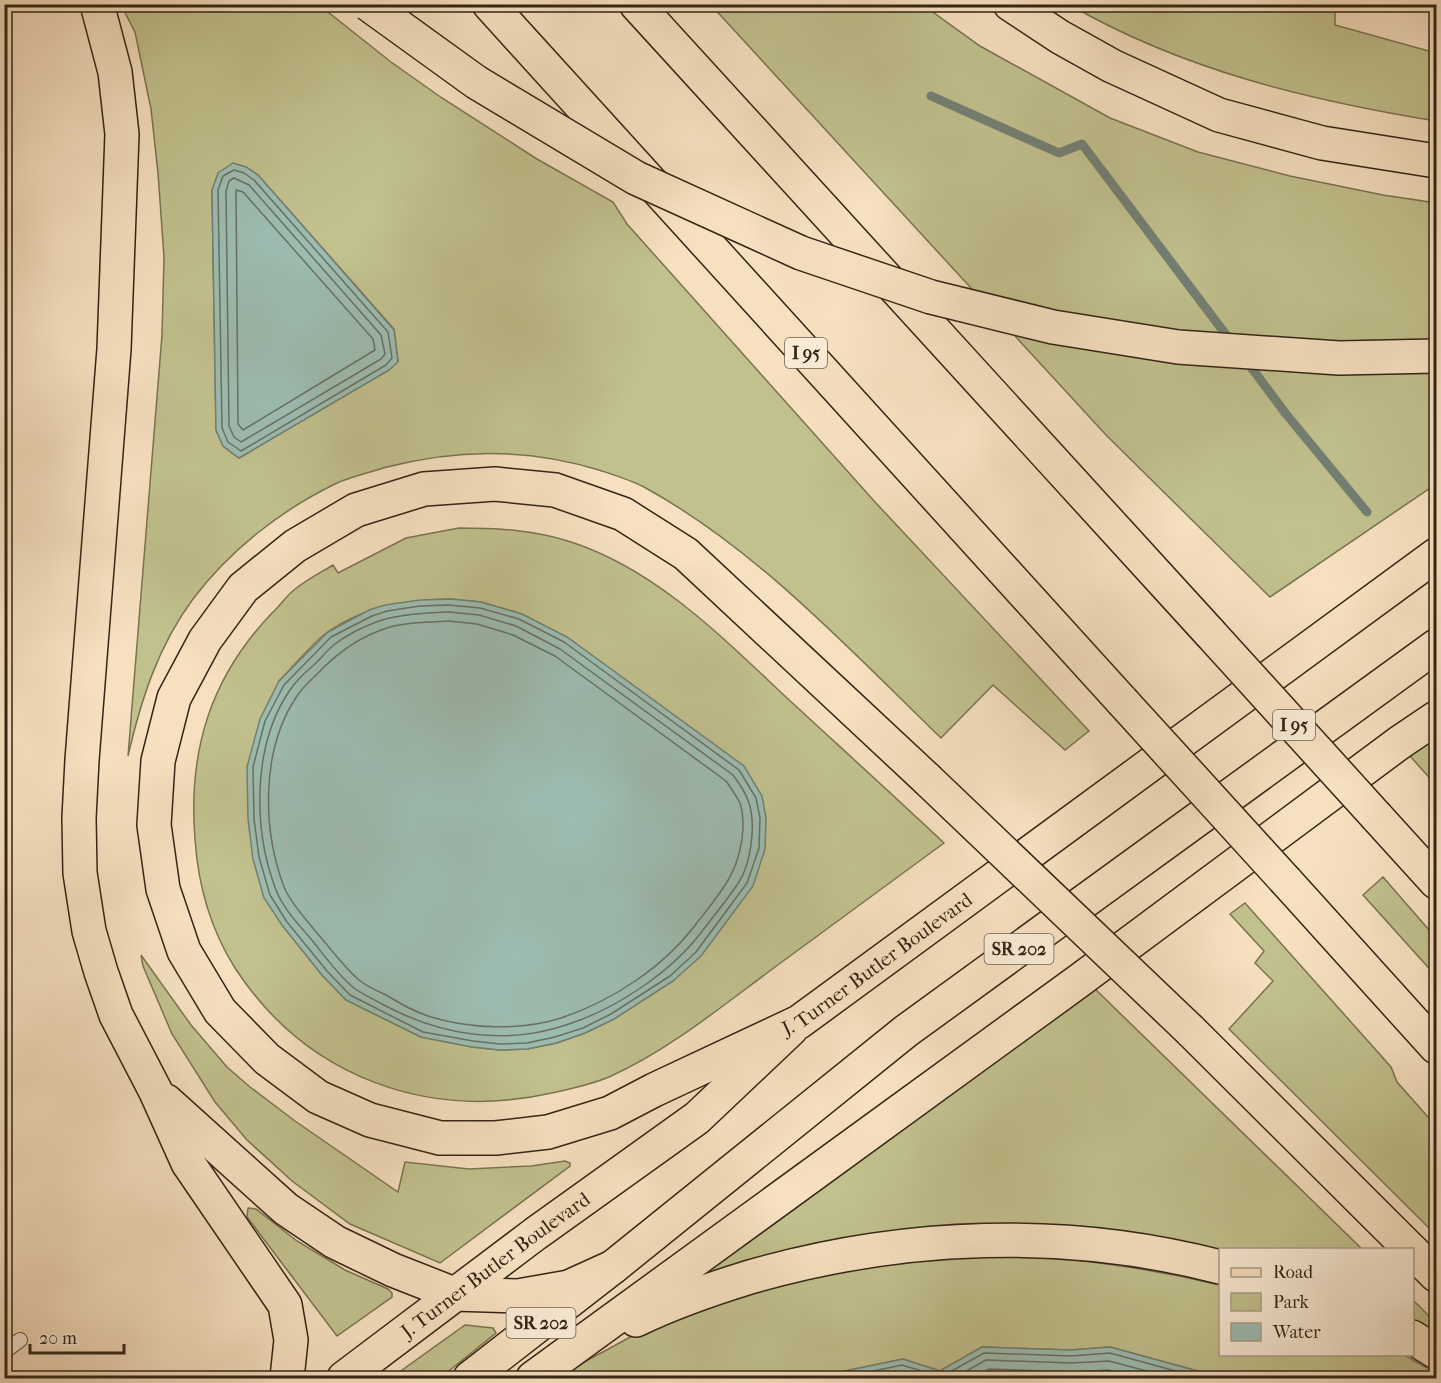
<svg xmlns="http://www.w3.org/2000/svg" width="1441" height="1383" font-family="'IM FELL French Canon',serif">
	<style>
		.green { fill: #c1c18e; stroke: #7a7352; stroke-width: 1.5; fill-rule: evenodd }
		.water { fill: #9dbdb2; stroke: #738074; stroke-width: 1.5 }
		.lines { fill: none; stroke-linecap: round; stroke-linejoin: round }
		.shore { stroke: #687164; stroke-width: 1.5 }
		.stream { stroke: #738074; stroke-width: 9 }
		.service-casing { stroke: #645440; stroke-width: 16 }
		.primary-casing { stroke: #332516; stroke-width: 36 }
		.motorway-casing { stroke: #332516; stroke-width: 36 }
		.service { stroke: #f9ebd6; stroke-width: 14 }
		.primary { stroke: #f6e0c0; stroke-width: 33 }
		.motorway { stroke: #f6e0c0; stroke-width: 33 }
		.motorway-bridge-casing { stroke: #332516; stroke-width: 36; stroke-linecap: butt }
		.motorway-bridge { stroke: #f6e0c0; stroke-width: 33 }
		.labels { text-anchor: middle; dominant-baseline: central; stroke-width: 5; stroke-linejoin: round; paint-order: stroke }
		.shield { fill: #f9ebd6; stroke: #6e6050; stroke-width: 1.5 }
		.shield-label { font-size: 18px; font-weight: bold; fill: #332516 }
		.street-label { font-size: 20px; fill: #332516; stroke: #f9ebd6 }
	</style>
	<rect width="100%" height="100%" fill="#f6e0c0"/>
	<filter id="stains"><feTurbulence type="fractalNoise" baseFrequency=".00333" numOctaves="4"/><feColorMatrix values="0 0 0 0 .2 0 0 0 0 .09 0 0 0 0 .02 0 0 0 .5 -.17"/></filter>
	<radialGradient id="worn" r=".72"><stop offset=".6" stop-color="#630" stop-opacity="0"/><stop offset="1" stop-color="#630" stop-opacity=".3"/></radialGradient>
	<path class="green" d="M121,5H319L391,62L442,98L537,159L613,202L627,224L875,502L1089,731L1065,750L993,685L941,738C849,649 757,549 644,487C630,480 614,475 599,470C528,448 454,449 383,468C368,473 351,477 337,483C281,510 230,550 193,599C158,646 141,700 128,756L162,335L164,257L158,173L151,109L135,32ZM246,167L258,175L394,329L398,361L389,370L239,458L223,446L216,430L212,190Z
		M711,5H923L980,46L1110,118L1198,152L1290,176L1383,195L1436,203V484L1270,597L1106,435Z
		M1070,5H1335V25L1436,53V121C1308,100 1183,70 1070,5Z
		M459,528C497,528 535,530 571,542C657,570 723,638 787,698C839,746 892,794 944,843C886,885 829,928 771,970C721,1007 666,1052 609,1077C592,1084 571,1089 552,1093C427,1121 306,1077 235,968C211,930 198,884 195,839C188,751 210,678 272,613C280,606 286,596 294,590C306,580 320,573 333,565L338,573L406,538ZM450,599L481,602L522,614L673,981L614,1019L585,1033L557,1043L527,1049L500,1050L472,1047L421,1037L346,1000L322,975L282,925L279,681C293,667 313,642 329,631C366,606 406,600 450,599Z
		M1436,736V785L1409,755Z
		M1383,877L1436,938V976L1363,895Z
		M1245,903L1391,1067L1397,1082L1436,1126V1235L1229,1029L1273,981L1255,963L1264,951L1230,914Z
		M141,955L191,1025L227,1067L250,1087L295,1121L398,1192L405,1162L469,1169L531,1166L565,1161L570,1163V1166L440,1263L350,1224L292,1181L247,1140L215,1102L172,1034L143,966Z
		M1092,986L1362,1249L1220,1250V1253L1111,1233L667,1295Z
		M248,1208L256,1209L297,1241L345,1270L388,1289L392,1293V1297L337,1336L247,1217Z
		M958,1257C986,1257 1014,1256 1042,1257C1102,1262 1162,1271 1220,1285V1354L1404,1355L1436,1373V1378H1223L1110,1347L1071,1350L982,1347L940,1371L903,1359L811,1378H555L634,1335L756,1290L830,1273L915,1260Z
		M1412,1299L1436,1323V1340L1413,1325Z
		M465,1325L493,1328L496,1333L440,1378H391Z"/>
	<path class="water" d="M233,163L246,167L258,175L394,330L398,362L389,370L239,458L223,446L216,430L212,190L218,173Z
		M450,599L481,602L522,614L567,637L744,766L762,796L766,818L765,849L753,886L701,956L673,981L614,1019L585,1033L556,1043L527,1049L500,1050L472,1047L421,1037L346,1000L322,975L282,925L264,898L253,859L248,819L247,767L260,719L279,681L328,632L369,610L385,605L420,600Z
		M982,1347L1071,1350L1110,1347L1223,1378H811L903,1359L940,1371Z"/>
	<g class="lines">
		<path class="shore" d="M234,170L244,173L254,180L388,332L392,358L386,365L241,451L228,442L222,428L218,190L223,176Z
			M234,178L249,185L381,335L385,354L381,359L241,442L234,437L229,426L226,191L229,181Z
			M236,190L243,192L373,339L375,350L243,430L238,424Z
			M449,605L480,608L519,619L564,642L739,770L756,798L760,818L759,848L747,883L696,952L670,976L611,1014L583,1028L555,1037L527,1043L500,1044L473,1041L423,1032L350,995L327,971L287,922L270,895L259,857L254,819L253,767L265,721L284,685L331,637L372,616L387,611L420,606Z
			M449,612L479,615L516,626L560,649L733,775C739,783 746,793 749,803C756,825 751,863 739,882C728,899 715,914 703,930C672,972 616,1009 566,1025C504,1046 439,1035 382,1004C373,999 362,994 354,988C337,974 324,955 311,939C298,924 283,908 276,890C253,830 252,745 290,690C296,680 307,671 316,663C322,657 328,649 335,644C347,635 365,626 379,621C401,614 426,613 449,612Z
			M449,621L477,624L513,635L555,656L726,781C731,788 736,795 740,803C743,811 743,820 743,828C741,871 721,892 696,924C664,967 612,1001 561,1018C521,1031 468,1029 428,1016C413,1011 399,1003 386,995C377,991 366,986 359,980C343,966 331,949 317,933C306,919 291,904 284,887C262,828 261,749 297,696C303,686 314,678 322,669C340,651 362,636 387,628C407,622 429,622 449,621Z
			M840,1378L902,1365L941,1377L984,1353L1071,1356L1110,1353L1201,1378
			M954,1378L986,1360L1071,1363L1109,1361L1173,1378
			M972,1378L989,1369L1071,1372L1108,1370L1139,1378"/>
		<path class="stream" d="M931,96L1059,153L1082,144L1233,344
			M1245,359L1286,414L1367,512"/>
		<defs>
			<path id="service" d="M4,1352L20,1340"/>
			<g id="primary">
				<path id="s1" d="M344,1378L535,1234L697,1118L791,1029"/>
				<path d="M470,1378L613,1267L906,1031L1436,646"/>
			</g>
			<g id="motorway">
				<path d="M97,4L115,72L122,134L114,349L82,760L79,818L80,873L89,931L101,972L116,1015L156,1092L188,1163L285,1305L291,1340L287,1378"/>
				<path d="M489,4L1122,701"/>
				<path d="M636,4L1210,633"/>
				<path d="M1010,4L1060,37L1112,66L1219,115L1322,143L1436,161"/>
				<path id="s2" d="M927,779L686,554L623,514L555,490L495,484L424,489L356,510L295,546L243,588L205,640L174,698L158,761L154,825L163,889L184,951L220,1011L267,1059L318,1097L370,1120L440,1138H496L548,1132L610,1113L654,1090L799,1022L1436,555"/>
				<path d="M1377,817L1436,882"/>
				<path d="M1286,881L1436,1047"/>
				<path d="M1190,1030L1411,1250"/>
				<path d="M166,1101L286,1209L335,1242L393,1270L454,1294L518,1296L569,1287L613,1267"/>
				<path d="M1412,1251L1436,1275"/>
				<path d="M636,1320C673,1302 711,1289 750,1277C903,1233 1066,1227 1220,1267"/>
				<path d="M1412,1337L1436,1352"/>
				<path d="M533,1378L1080,980L1399,743L1436,718"/>
			</g>
		</defs>
		<use href="#service" class="service-casing"/>
		<use href="#primary" class="primary-casing"/>
		<use href="#motorway" class="motorway-casing"/>
		<use href="#service" class="service"/>
		<use href="#primary" class="primary"/>
		<use href="#motorway" class="motorway"/>
		<defs>
			<path id="motorway-bridge" d="M368,4L476,82L636,178L801,253L931,297L1053,327L1178,347L1339,358L1436,356
				M1210,633L1377,817
				M1122,701L1286,881
				M927,779L1190,1030"/>
		</defs>
		<use href="#motorway-bridge" class="motorway-bridge-casing"/>
		<use href="#motorway-bridge" class="motorway-bridge"/>
	</g>
	<g class="labels">
		<g class="shield">
			<rect x="785" y="338" width="42" height="30" rx="4.5"/>
			<rect x="1273" y="710" width="42" height="30" rx="4.5"/>
			<rect x="984.5" y="934" width="69" height="30" rx="4.5"/>
			<rect x="506.5" y="1308" width="69" height="30" rx="4.5"/>
		</g>
		<g class="shield-label">
			<text x="806" y="353">I 95</text>
			<text x="1294" y="725">I 95</text>
			<text x="1019" y="949">SR 202</text>
			<text x="541" y="1323">SR 202</text>
		</g>
		<g class="street-label">
			<text stroke="none"><textPath href="#s2" startOffset="2016">J. Turner Butler Boulevard</textPath></text>
			<text stroke="none"><textPath href="#s1" startOffset="189">J. Turner Butler Boulevard</textPath></text>
		</g>
	</g>
	<rect width="1441" height="1383" fill="none" stroke="#f6e0c0" stroke-width="24"/>
	<rect x="6" y="6" width="1429" height="1371" fill="none" stroke="#332516" stroke-width="3"/>
	<rect x="12" y="12" width="1417" height="1359" fill="none" stroke="#332516" stroke-width="1.5"/>
	<rect x="1219" y="1248" width="195" height="108" fill="#f9ebd6" stroke="#aa9c89" stroke-width="1.5"/>
	<rect x="1231" y="1268" width="30" height="9" fill="#f6e0c0" stroke="#aa9c89" stroke-width="1.5"/>
	<text x="1273" y="1278" font-size="18" fill="#332516">Road</text>
	<rect x="1231" y="1293" width="30" height="18" fill="#c1c18e" stroke="#aa9c89" stroke-width="1.5"/>
	<text x="1273" y="1308" font-size="18" fill="#332516">Park</text>
	<rect x="1231" y="1323" width="30" height="18" fill="#9dbdb2" stroke="#aa9c89" stroke-width="1.5"/>
	<text x="1273" y="1338" font-size="18" fill="#332516">Water</text>
	<path d="M30 1344v9h94v-9" fill="none" stroke="#332516" stroke-width="3"/>
	<text x="39" y="1344" font-size="18" fill="#332516" stroke="#f9ebd6" stroke-width="4.5" paint-order="stroke">20 m</text>
	<rect width="100%" height="100%" filter="url(#stains)"/>
	<rect width="100%" height="100%" fill="url(#worn)"/>
</svg>
